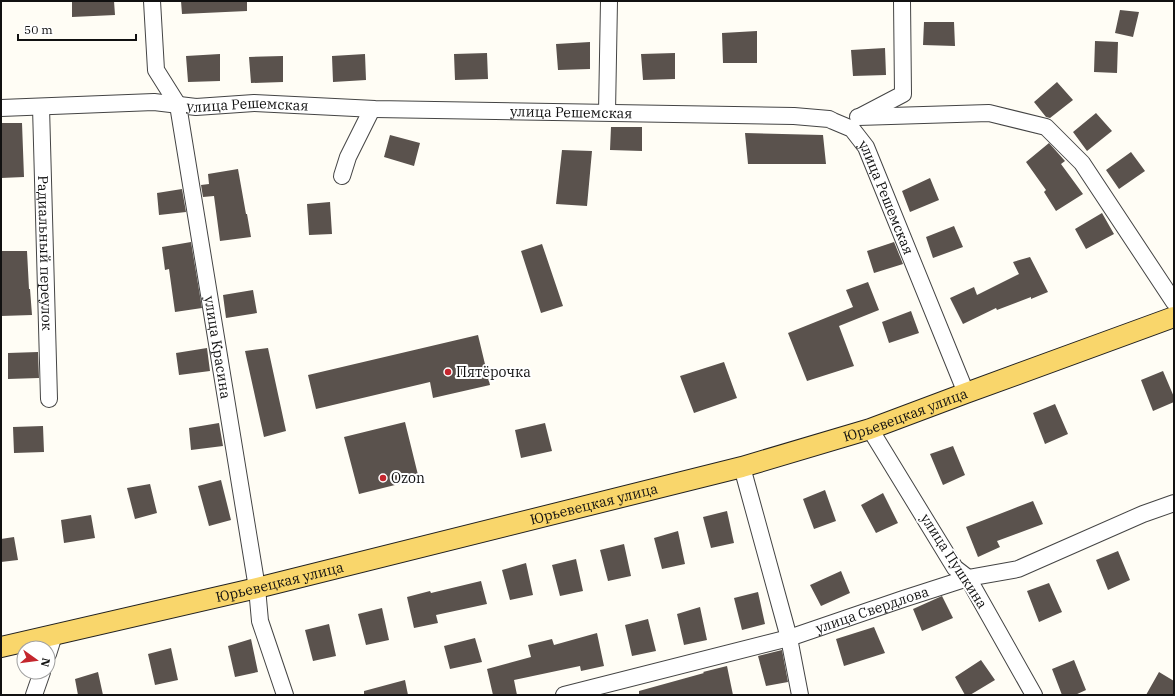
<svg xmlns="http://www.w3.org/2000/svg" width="1175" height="696" font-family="'IBM Plex Serif',serif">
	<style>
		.building { fill: #5a524d }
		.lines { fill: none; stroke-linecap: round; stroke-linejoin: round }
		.minor-casing { stroke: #444; stroke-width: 18 }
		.major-casing { stroke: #222; stroke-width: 22 }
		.minor { stroke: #fff; stroke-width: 16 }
		.major { stroke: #f9d66b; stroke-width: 20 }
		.poi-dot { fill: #c4262e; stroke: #fff; stroke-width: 1.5 }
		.labels { text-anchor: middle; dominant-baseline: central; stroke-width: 4; stroke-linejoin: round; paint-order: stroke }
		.street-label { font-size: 14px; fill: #111; stroke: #fff }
		.poi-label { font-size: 14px; fill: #111; stroke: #fff; text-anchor: start }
	</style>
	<rect width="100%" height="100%" fill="#fffdf5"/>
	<path class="building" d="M72,1H114L115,15L72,17Z
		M181,1H247V11L182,14Z
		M1120,10L1139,12L1133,37L1115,33Z
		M924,22H954L955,46L923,45Z
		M757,31V63H723L722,33Z
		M1095,41L1118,42L1117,73L1094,72Z
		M590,42V69L558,70L556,44Z
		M885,48L886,75L853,76L851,50Z
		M487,53L488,79L455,80L454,54Z
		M675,53V79L643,80L641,54Z
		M220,54V81L188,82L186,56Z
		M365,54L366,80L333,82L332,56Z
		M283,56V82L251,83L249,57Z
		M1057,82L1073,100L1050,118L1046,117L1034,102Z
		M1096,113L1112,131L1087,151L1073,132Z
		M1,123H22L24,177L1,178Z
		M611,127H642V151L610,150Z
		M745,133L823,135L826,164H748Z
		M390,135L420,143L414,166L384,157Z
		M1049,143L1065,161L1061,164L1083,194L1056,211L1044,192L1046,190L1026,162Z
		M562,150L592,151L587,206L556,204Z
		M1131,152L1145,171L1119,189L1106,170Z
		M238,169L246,214H247L251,237L220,241L214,196L203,197L201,185L209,184L208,174Z
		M930,178L939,200L910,212L902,191Z
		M182,189L186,212L159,215L157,193Z
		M330,202L332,234L309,235L307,204Z
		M1102,213L1114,234L1086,249L1075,229Z
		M954,226L963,247L933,258L926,237Z
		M191,242L202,308L175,312L169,269L165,270L162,247Z
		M894,242L903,264L874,273L867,251Z
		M542,244L563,306L541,313L521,251Z
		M1,251H27L29,289H30L32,315L1,316Z
		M1030,257L1048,292L1031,299V297L997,310L996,308L963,324L950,298L974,287L977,295L1019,274L1013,262Z
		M868,282L879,310L839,326L854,366L807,381L788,333L853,307L846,290Z
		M253,290L257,313L226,318L223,295Z
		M911,311L919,333L889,343L882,322Z
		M478,335L490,385L433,398L430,382L316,409L308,375Z
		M207,348L210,371L179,375L176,353Z
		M268,348L286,431L264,437L245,351Z
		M38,352L39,378L8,379V353Z
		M724,362L737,398L694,413L680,376Z
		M1163,371L1174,397V402L1153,411L1141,380Z
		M1055,404L1068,434L1045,444L1033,413Z
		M405,422L419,479L359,494L344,437Z
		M219,423L223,446L191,450L189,428Z
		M545,423L552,451L521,458L515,430Z
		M43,426L44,452L14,453L13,427Z
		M953,446L965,475L943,485L930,454Z
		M221,480L231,520L209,526L198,486Z
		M150,484L157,513L135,519L127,488Z
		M825,490L836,521L814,529L803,499Z
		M883,493L898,523L876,533L861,505Z
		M1033,501L1043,524L997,541L1000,547L978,557L966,527Z
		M727,511L734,543L711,548L703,517Z
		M91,515L95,538L64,543L61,520Z
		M678,531L685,564L662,569L654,538Z
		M14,537L18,560L1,562V539Z
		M624,544L631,576L608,581L600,550Z
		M1118,551L1130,580L1108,590L1096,560Z
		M576,559L583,591L560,596L552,565Z
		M526,563L533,595L510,600L502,570Z
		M841,571L850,593L821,606L810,585Z
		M481,581L487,604L436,615L438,623L414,628L407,597L430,591L431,593Z
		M1049,583L1062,612L1039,622L1027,591Z
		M758,592L765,624L742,630L734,598Z
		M942,596L953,618L922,631L913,609Z
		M700,607L707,640L684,645L677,614Z
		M382,608L389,640L366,645L358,614Z
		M648,619L656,651L632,656L625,625Z
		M329,624L336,656L313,661L305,630Z
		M874,627L885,653L844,666L836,639Z
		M597,633L604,666L581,671L580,666L514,680L517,695H493L487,669L531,657L528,645L552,639L554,645Z
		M475,638L482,662L450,669L444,646Z
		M251,639L258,672L235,677L228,646Z
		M171,648L178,680L155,685L148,654Z
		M782,650L788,682L766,686L758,656Z
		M981,660L995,680L970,695H965L955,677Z
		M1074,660L1086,690L1075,695H1062L1052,669Z
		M727,666L733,695H639V691L704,673L703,672Z
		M98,672L103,695H78L75,679Z
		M1159,672L1174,681V695H1146Z
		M405,680L408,695H364V691Z"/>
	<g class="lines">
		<defs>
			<g id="minor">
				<path id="s1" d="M152,1L156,70L178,105L257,588L260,621L285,695"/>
				<path id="s2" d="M41,107L49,399"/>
				<path id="s3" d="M1,108L154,102L196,107L254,103L375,109L794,116L829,119L833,121L852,129L866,147L966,393"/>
				<path d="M607,112L609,1"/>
				<path d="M861,116L903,94L902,1"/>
				<path d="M858,117L989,113L1046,127L1082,163L1174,302"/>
				<path d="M342,176L348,157L372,109"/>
				<path d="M870,429L955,568L968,578L1034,695"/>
				<path d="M742,467L789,638L800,695"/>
				<path d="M48,654L54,635"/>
				<path d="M34,695L42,672"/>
				<path id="s4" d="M564,695L789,638L903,599L968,578L1018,569L1143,514L1174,503"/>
			</g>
			<g id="major">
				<path id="s5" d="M1,647L257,588L742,467L870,429L966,393L1174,317"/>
			</g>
		</defs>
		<use href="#minor" class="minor-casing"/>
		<use href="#major" class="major-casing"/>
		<use href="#minor" class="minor"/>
		<use href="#major" class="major"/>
	</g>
	<g class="poi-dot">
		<circle cx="448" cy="372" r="4"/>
		<circle cx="383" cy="478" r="4"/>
	</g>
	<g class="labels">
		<g class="street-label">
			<text stroke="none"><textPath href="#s3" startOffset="247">улица Решемская</textPath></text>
			<text stroke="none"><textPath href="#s3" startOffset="571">улица Решемская</textPath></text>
			<text stroke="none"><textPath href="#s3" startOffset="931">улица Решемская</textPath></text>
			<text stroke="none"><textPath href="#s2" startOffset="146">Радиальный переулок</textPath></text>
			<text stroke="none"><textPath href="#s1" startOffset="356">улица Красина</textPath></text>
			<text stroke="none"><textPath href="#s5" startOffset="934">Юрьевецкая улица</textPath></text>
			<text stroke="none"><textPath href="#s5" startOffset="610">Юрьевецкая улица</textPath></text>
			<text transform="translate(954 561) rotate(57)">улица Пушкина</text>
			<text stroke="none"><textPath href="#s5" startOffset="286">Юрьевецкая улица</textPath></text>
			<text stroke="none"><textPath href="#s4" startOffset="320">улица Свердлова</textPath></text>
		</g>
		<g class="poi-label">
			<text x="456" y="372">Пятёрочка</text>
			<text x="391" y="478">Ozon</text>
		</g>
	</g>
	<rect width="1175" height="696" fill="none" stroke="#111111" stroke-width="4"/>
	<g transform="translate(36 660) rotate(104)"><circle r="19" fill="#ffffff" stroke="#a0a0a0"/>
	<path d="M0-3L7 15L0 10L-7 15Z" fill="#c4262e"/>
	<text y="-6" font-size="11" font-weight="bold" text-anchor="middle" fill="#111111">N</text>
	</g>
	<path d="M18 34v6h118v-6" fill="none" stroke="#111111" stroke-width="2"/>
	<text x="24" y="34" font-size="12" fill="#111111" stroke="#ffffff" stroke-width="3" paint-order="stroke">50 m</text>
</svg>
